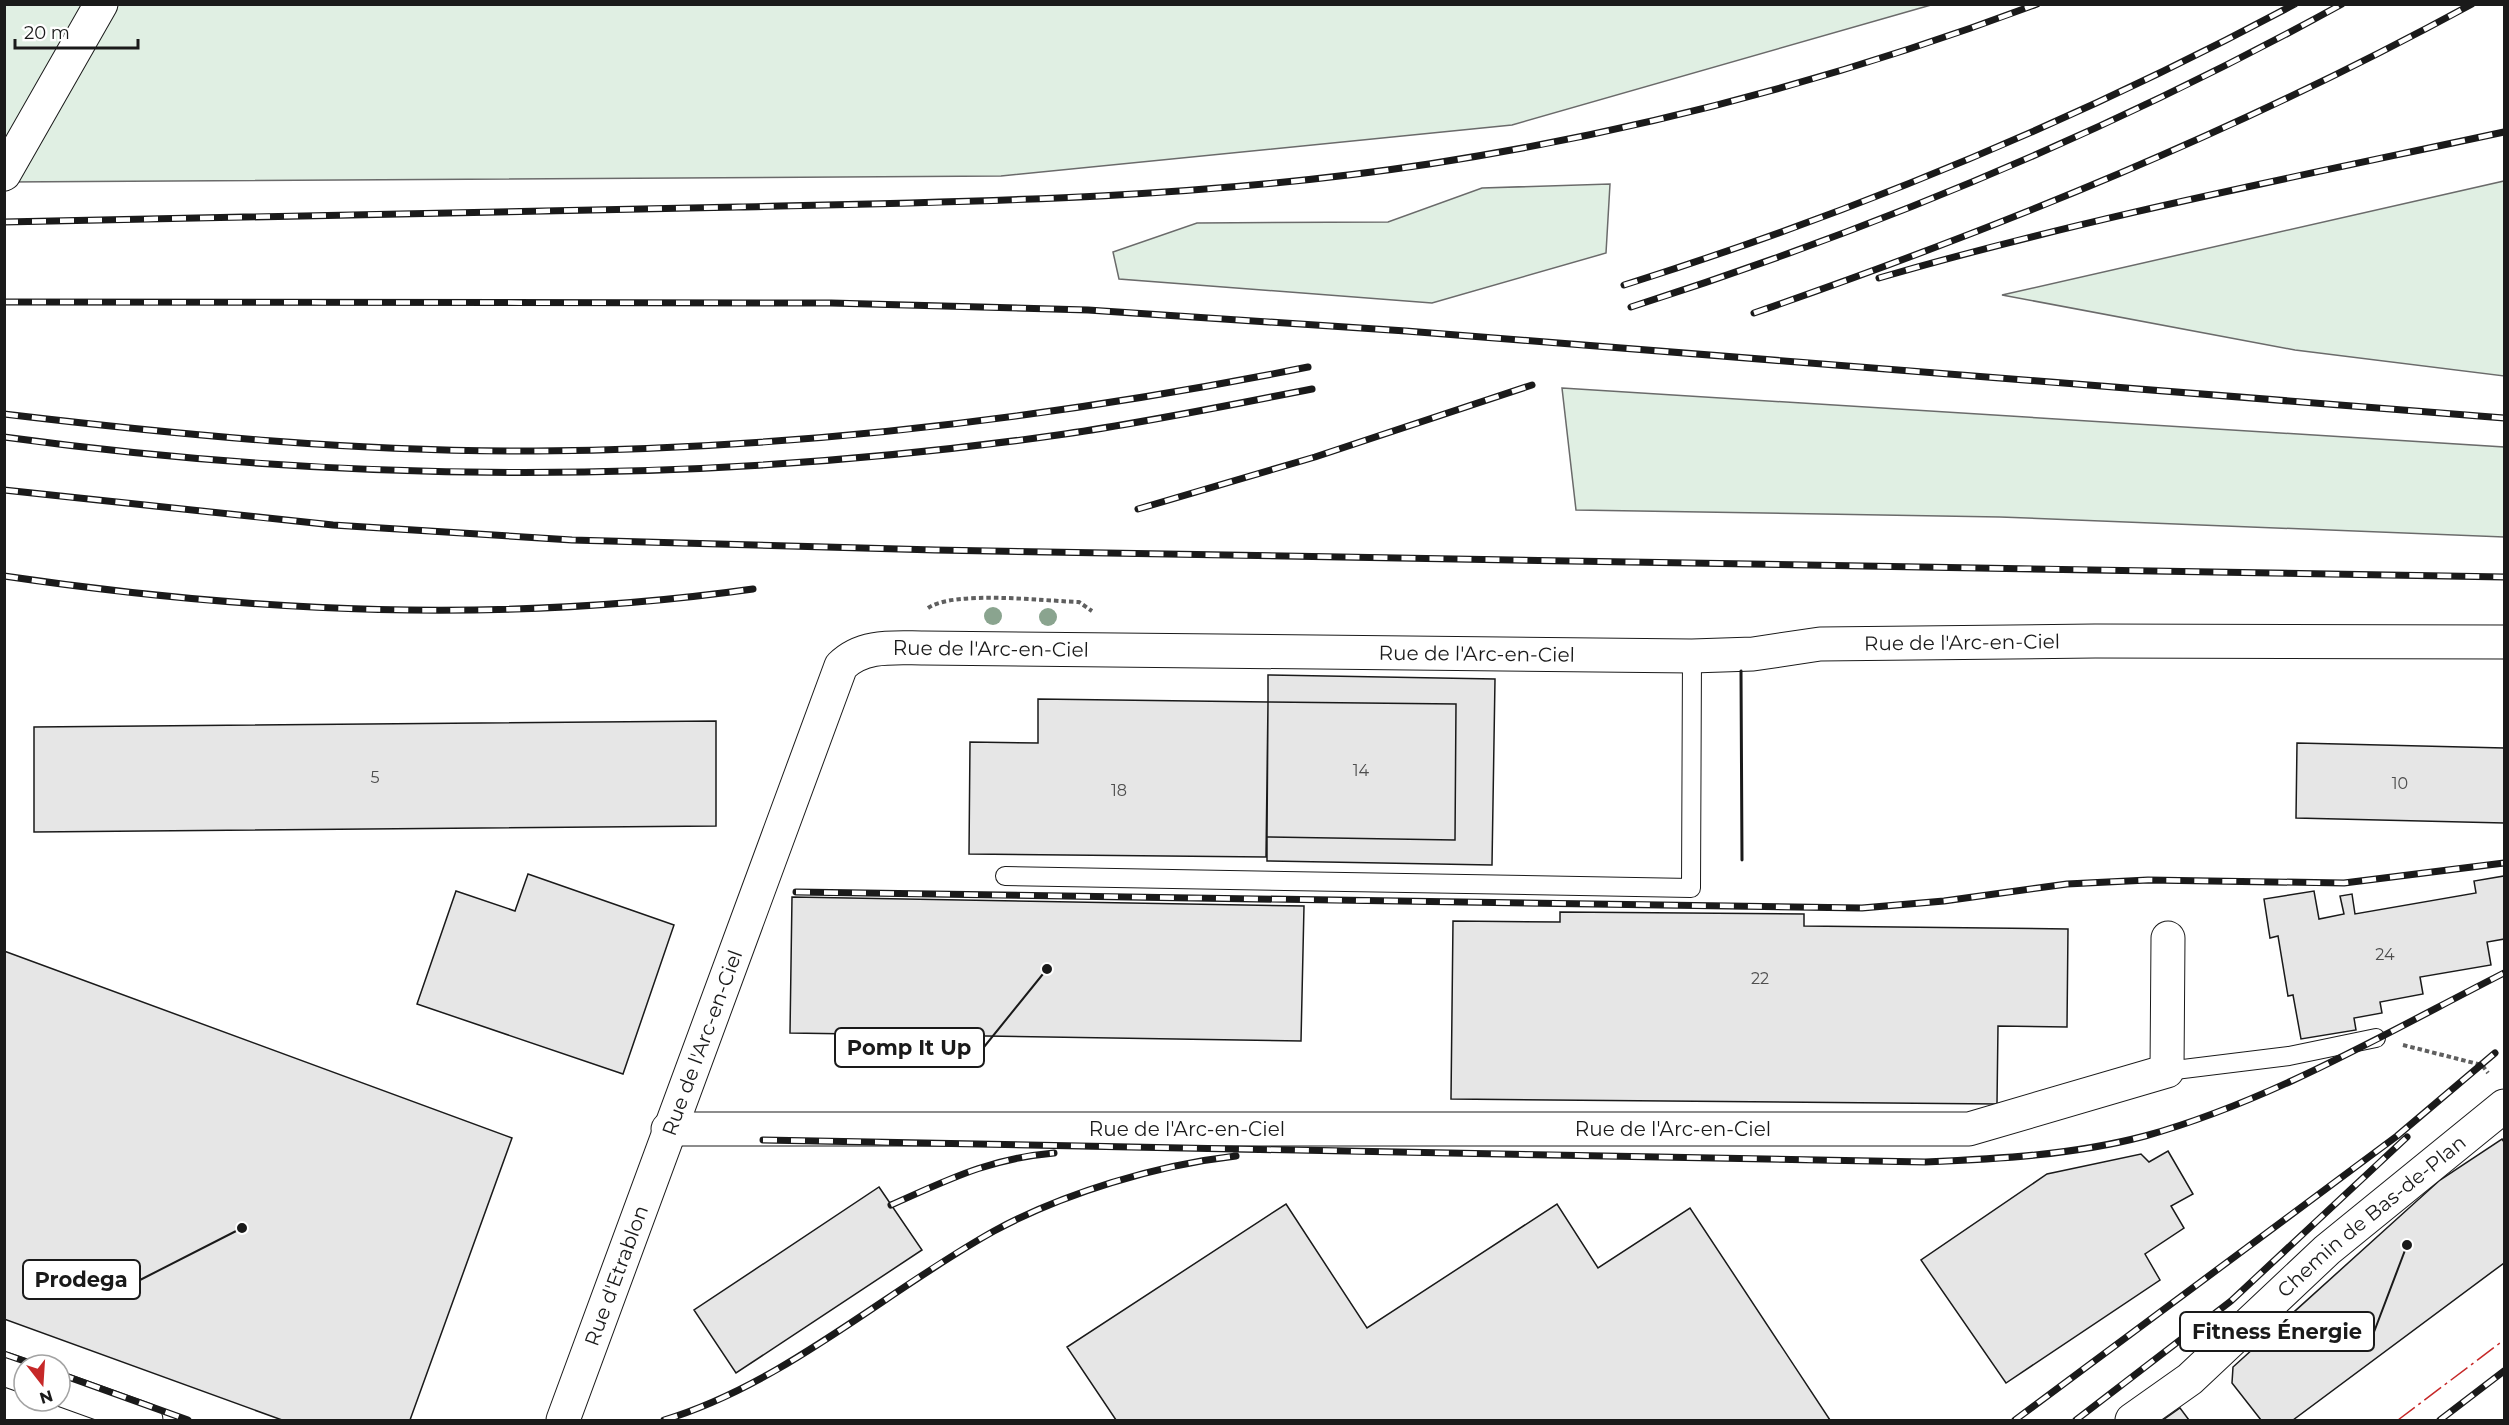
<svg xmlns="http://www.w3.org/2000/svg" width="2509" height="1425" font-family="Montserrat,sans-serif">
	<style>
		.green { fill: #e0efe3; stroke: #6a6a6a; stroke-width: 1.5 }
		.building { fill: #e6e6e6; stroke: #1a1a1a; stroke-width: 1.5 }
		.lines { fill: none; stroke-linecap: round; stroke-linejoin: round }
		.lane-casing { stroke: #1a1a1a; stroke-width: 20 }
		.street-casing { stroke: #1a1a1a; stroke-width: 35 }
		.highway-casing { stroke: #1a1a1a; stroke-width: 35 }
		.path { stroke: #5f5f5f; stroke-width: 4; stroke-dasharray: 4.5 3; stroke-linecap: butt }
		.lane { stroke: #fff; stroke-width: 18 }
		.street { stroke: #fff; stroke-width: 33 }
		.highway { stroke: #fff; stroke-width: 33 }
		.rail-casing { stroke: #1a1a1a; stroke-width: 7 }
		.rail { stroke: #fff; stroke-width: 4.5; stroke-dasharray: 14; stroke-linecap: butt }
		.wall { stroke: #1a1a1a; stroke-width: 3 }
		.power { stroke: #c62828; stroke-width: 1.5; stroke-dasharray: 21 4.5 3 4.5; stroke-linecap: butt }
		.tree { fill: #8aa48f }
		.labels { text-anchor: middle; dominant-baseline: central; stroke-width: 4.5; stroke-linejoin: round; paint-order: stroke }
		.number-label { font-size: 16px; fill: #4d4d4d }
		.street-label { font-size: 20px; fill: #1a1a1a; stroke: #fff }
		.leader { fill: none; stroke: #1a1a1a; stroke-width: 2 }
		.callout-dot { fill: #1a1a1a; stroke: #fff; stroke-width: 2 }
		.callout { fill: #fff; stroke: #1a1a1a; stroke-width: 2 }
		.callout-label { font-size: 21px; text-anchor: middle; font-weight: bold; fill: #1a1a1a }
	</style>
	<rect width="100%" height="100%" fill="#fff"/>
	<path class="green" d="M4,5H1931L1512,125L1001,176L5,182Z
		M2504,181V376L2295,350L2002,295Z
		M1610,184L1606,253L1432,303L1119,279L1113,252L1197,223L1388,222L1482,188Z
		M1562,388L2504,447V537L2000,517L1576,510Z"/>
	<path class="building" d="M1268,675L1495,679L1492,865L1267,861V837L1455,840L1456,704L1268,702Z
		M1038,699L1268,702L1266,857L969,854L970,742L1038,743Z
		M1268,702L1456,704L1455,840L1267,837Z
		M716,721V826L34,832V727Z
		M2297,743L2504,748V823L2296,818Z
		M528,874L674,925L623,1074L417,1004L456,891L515,911Z
		M2504,876V939L2487,942L2491,965L2420,977L2423,994L2380,1002L2382,1013L2354,1018L2356,1030L2301,1039L2293,995L2288,996L2278,936L2270,938L2264,899L2314,891L2319,919L2344,914L2340,896L2352,894L2355,914L2476,893L2474,881Z
		M792,897L1304,906L1301,1041L790,1033Z
		M1560,912L1804,914V926L2068,929L2067,1027L1998,1026L1997,1104L1451,1099L1453,921L1560,922Z
		M4,951L512,1138L410,1420H282L4,1319Z
		M2502,1139L2504,1142V1263L2293,1420H2261L2232,1383L2233,1367L2440,1180Z
		M2168,1151L2193,1194L2171,1206L2184,1228L2145,1254L2160,1280L2006,1383L1921,1260L2047,1174L2141,1154L2149,1162Z
		M879,1187L922,1250L736,1373L694,1310Z
		M1286,1204L1367,1328L1557,1204L1598,1268L1690,1208L1830,1420H1116L1067,1347Z
		M2180,1408L2189,1420H2163Z"/>
	<g class="lines">
		<defs>
			<path id="lane" d="M1005,876L1691,888L1692,656
				M2167,1071L2289,1056L2376,1038"/>
			<g id="street">
				<path id="s1" d="M668,1129H1969L2167,1071L2168,938"/>
				<path d="M4,1369L24,1376"/>
				<path d="M60,1389L146,1420"/>
				<path id="s2" d="M563,1420L841,666C863,644 894,648 924,648L1692,656L1753,654L1820,644L2095,641L2504,642"/>
				<path id="s3" d="M2132,1420L2190,1379L2327,1250L2504,1106"/>
			</g>
			<path id="highway" d="M4,174L101,4"/>
		</defs>
		<use href="#lane" class="lane-casing"/>
		<use href="#street" class="street-casing"/>
		<use href="#highway" class="highway-casing"/>
		<path class="path" d="M928,608C954,590 1044,601 1079,602L1092,611
			M2403,1045L2482,1065L2488,1073"/>
		<use href="#lane" class="lane"/>
		<use href="#street" class="street"/>
		<use href="#highway" class="highway"/>
		<defs>
			<path id="rail" d="M4,222C249,217 494,212 738,207C968,202 1200,199 1429,164C1637,132 1840,78 2037,4
				M1879,278C2085,218 2295,177 2504,132
				M1624,285C1856,212 2080,119 2295,4
				M4,302L831,303L1088,310L1406,331L2504,418
				M1631,307C1878,228 2115,129 2342,4
				M1754,313C2002,227 2241,130 2472,4
				M4,414C181,435 358,452 536,451C796,449 1053,418 1308,367
				M4,437C356,485 714,484 1065,434C1148,422 1230,405 1312,389
				M4,490L333,525L572,540L935,550L2504,577
				M1138,509L1315,457L1532,385
				M4,576C255,613 502,624 753,589
				M796,892L1862,908L1944,901L2067,884L2148,880L2344,883L2504,863
				M763,1140L1925,1162C1998,1159 2073,1155 2145,1136C2271,1101 2388,1032 2504,973
				M891,1205C950,1179 988,1159 1054,1153
				M4,1354L36,1365
				M60,1374L188,1420
				M664,1420C784,1384 886,1291 994,1231C1064,1193 1157,1165 1236,1156
				M2015,1420L2397,1136L2495,1053
				M2076,1420L2231,1301L2407,1137
				M2440,1420L2504,1371"/>
		</defs>
		<use href="#rail" class="rail-casing"/>
		<use href="#rail" class="rail"/>
		<path class="wall" d="M1741,671L1742,860"/>
		<path class="power" d="M2398,1420L2504,1340"/>
	</g>
	<g class="tree">
		<circle cx="993" cy="616" r="9"/>
		<circle cx="1048" cy="617" r="9"/>
	</g>
	<g class="labels">
		<g class="number-label">
			<text x="1361" y="770">14</text>
			<text x="375" y="777">5</text>
			<text x="2400" y="783">10</text>
			<text x="1119" y="790">18</text>
			<text x="2385" y="954">24</text>
			<text x="1760" y="978">22</text>
		</g>
		<g class="street-label">
			<text stroke="none"><textPath href="#s2" startOffset="1930">Rue de l'Arc-en-Ciel</textPath></text>
			<text stroke="none"><textPath href="#s2" startOffset="958">Rue de l'Arc-en-Ciel</textPath></text>
			<text stroke="none"><textPath href="#s2" startOffset="1444">Rue de l'Arc-en-Ciel</textPath></text>
			<text stroke="none"><textPath href="#s2" startOffset="402">Rue de l'Arc-en-Ciel</textPath></text>
			<text stroke="none"><textPath href="#s1" startOffset="519">Rue de l'Arc-en-Ciel</textPath></text>
			<text stroke="none"><textPath href="#s1" startOffset="1005">Rue de l'Arc-en-Ciel</textPath></text>
			<text stroke="none"><textPath href="#s3" startOffset="315">Chemin de Bas-de-Plan</textPath></text>
			<text stroke="none"><textPath href="#s2" startOffset="154">Rue d'Etrablon</textPath></text>
		</g>
	</g>
	<path class="leader" d="M1047 969L984 1047M242 1228L140 1280M2407 1245L2374 1332"/>
	<g class="callout-dot">
		<circle cx="1047" cy="969" r="6"/>
		<circle cx="242" cy="1228" r="6"/>
		<circle cx="2407" cy="1245" r="6"/>
	</g>
	<g class="callout">
		<rect x="835" y="1028" width="149" height="39" rx="6"/>
		<rect x="23" y="1260" width="117" height="39" rx="6"/>
		<rect x="2180" y="1312" width="194" height="39" rx="6"/>
	</g>
	<g class="callout-label">
		<text x="909" y="1055">Pomp It Up</text>
		<text x="81" y="1287">Prodega</text>
		<text x="2277" y="1339">Fitness Énergie</text>
	</g>
	<rect width="2509" height="1425" fill="none" stroke="#1a1a1a" stroke-width="12"/>
	<g transform="translate(42 1383) rotate(163)"><circle r="28" fill="#ffffff" stroke="#a3a3a3" stroke-width="1.5"/>
	<path d="M0-4.5L10 22L0 15L-10 22Z" fill="#c62828"/>
	<text y="-9" font-size="16" font-weight="bold" text-anchor="middle" fill="#1a1a1a">N</text>
	</g>
	<path d="M15 39v9h123v-9" fill="none" stroke="#1a1a1a" stroke-width="3"/>
	<text x="24" y="39" font-size="18" fill="#1a1a1a" stroke="#ffffff" stroke-width="4.5" paint-order="stroke">20 m</text>
</svg>
